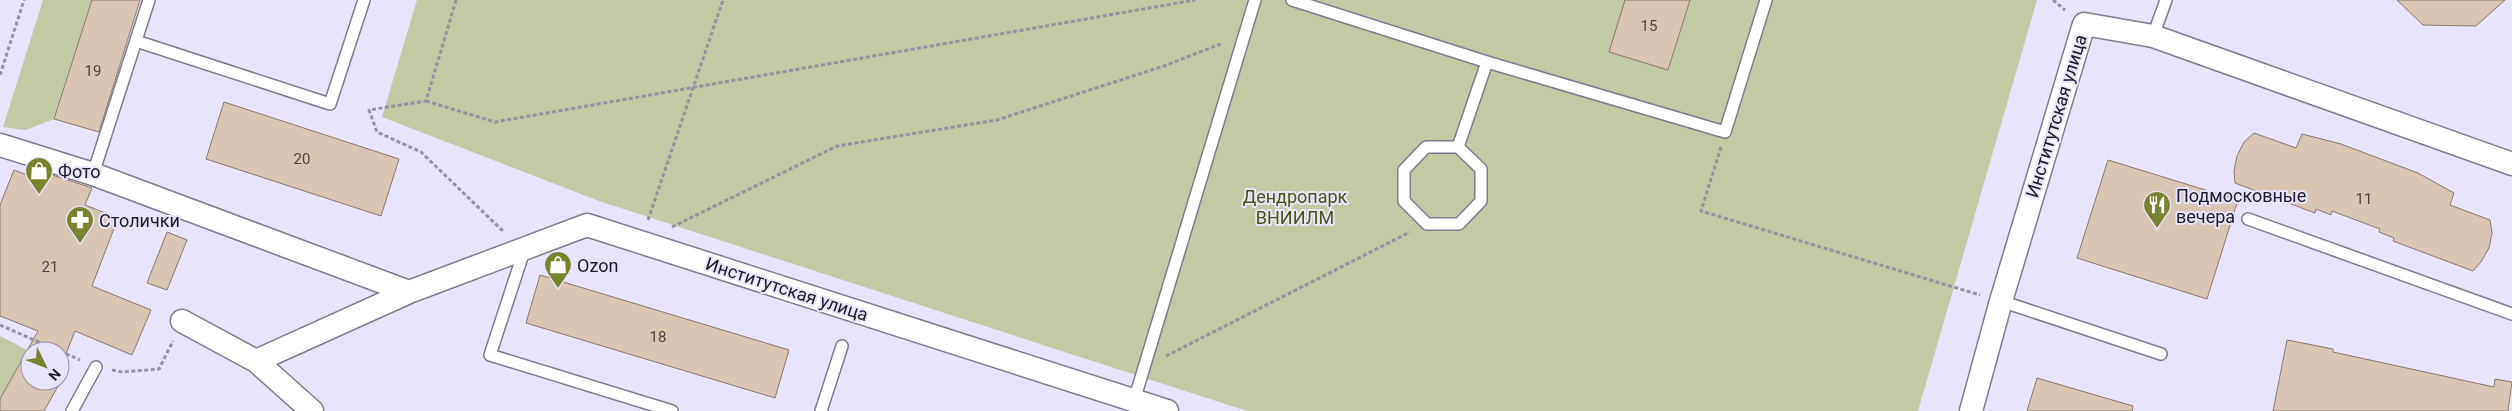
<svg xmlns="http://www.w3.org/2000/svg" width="2512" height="411" font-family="Roboto,sans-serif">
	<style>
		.green { fill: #c2c9a5 }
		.building { fill: #d9c5b4; stroke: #8b7a6a; fill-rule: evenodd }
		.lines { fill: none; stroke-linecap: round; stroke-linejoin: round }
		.lane-casing { stroke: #7e7b90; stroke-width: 14 }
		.street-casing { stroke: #7e7b90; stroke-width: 25 }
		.path { stroke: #9593a4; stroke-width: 3; stroke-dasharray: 4 2.5; stroke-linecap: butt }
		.lane { stroke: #fff; stroke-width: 11 }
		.street { stroke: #fff; stroke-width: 22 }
		.labels { text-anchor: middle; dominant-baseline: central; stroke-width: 4; stroke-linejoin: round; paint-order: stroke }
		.number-label { font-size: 15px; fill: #4c4648 }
		.street-label { font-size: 18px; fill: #1d1c24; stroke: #e7e4fc }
		.poi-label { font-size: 18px; fill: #1d1c24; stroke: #e7e4fc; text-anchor: start }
		.park-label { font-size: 18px; fill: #4d5412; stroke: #e7e4fc }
	</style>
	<rect width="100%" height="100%" fill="#e7e4fc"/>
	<path class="green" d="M43,0H92L54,119L26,130L3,127Z
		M417,0H2037L1918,411H1247L599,201L382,117Z
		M0,336L27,350L0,399Z"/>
	<path class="building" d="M92,0H140L99,132L54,119Z
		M1625,0H1690L1668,70L1609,52Z
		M2397,0H2505L2476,26L2423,25Z
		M224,102L399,159L381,216L206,159Z
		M2254,133L2296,148L2302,134L2341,144L2418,173L2454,193L2450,205L2490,220L2492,233L2489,248L2481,262L2473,271L2393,241L2394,238L2379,232L2380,229L2332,211L2331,215L2316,209L2315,213L2235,183L2234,171L2237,156L2244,142Z
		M2108,160L2238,200L2207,299L2077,258Z
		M14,170L35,178L37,170L92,188L85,205L118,218L92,286L151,310L132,355L75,331L60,369L66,372L44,411H0V399L38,331L0,316V205ZM30,351H60V381H30Z
		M167,232L187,240L167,290L147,283Z
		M540,275L789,350L775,398L526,323Z
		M2287,340L2333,349V352L2494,387L2495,379L2512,382L2508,411H2273Z
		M2037,378L2133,406L2132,411H2027Z"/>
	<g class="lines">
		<defs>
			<path id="lane" d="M1292,0L1487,62L1725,132L1766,0
				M2153,36L2166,0
				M136,41L330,104L364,0
				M1426,147H1458L1481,169V201L1459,224H1427L1404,201V170Z
				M1458,147L1487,62
				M93,174L149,0
				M2248,219L2512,314
				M524,251L490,355L672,411
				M2001,301L2161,354
				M1133,404L1255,0
				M72,411L96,367
				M821,411L842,346"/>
			<path id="street" d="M0,145L93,174L409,292
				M182,321L256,361L312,411
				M256,361L409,292L587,225L1167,411
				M1971,411L2001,301L2084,24L2153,36L2512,164"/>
		</defs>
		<use href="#lane" class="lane-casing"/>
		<use href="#street" class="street-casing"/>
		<path class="path" d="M456,0L426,101L369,110L377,132L421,152L503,231
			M2053,0L2065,10
			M0,75L24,0
			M426,101L495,122L1195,0
			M1721,147L1701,211L1980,295
			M648,220L723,0
			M672,227L837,146L997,120L1164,66L1223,43
			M0,325L59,351
			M60,351L80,360
			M1166,356L1410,232
			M112,370L122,372L159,369L173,341"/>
		<use href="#lane" class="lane"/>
		<use href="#street" class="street"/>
	</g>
	<defs>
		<symbol id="shop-pin" viewBox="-11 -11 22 30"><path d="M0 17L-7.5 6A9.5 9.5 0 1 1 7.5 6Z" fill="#79822e" stroke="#e7e4fc"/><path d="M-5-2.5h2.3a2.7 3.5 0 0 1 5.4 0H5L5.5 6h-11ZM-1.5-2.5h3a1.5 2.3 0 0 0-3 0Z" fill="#fff"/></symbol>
		<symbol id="restaurant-pin" viewBox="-11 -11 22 30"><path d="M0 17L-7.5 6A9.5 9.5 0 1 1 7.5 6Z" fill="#79822e" stroke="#e7e4fc"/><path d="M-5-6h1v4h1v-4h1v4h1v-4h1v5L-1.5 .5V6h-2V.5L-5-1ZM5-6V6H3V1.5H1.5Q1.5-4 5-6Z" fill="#fff"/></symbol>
		<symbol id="pharmacy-pin" viewBox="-11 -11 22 30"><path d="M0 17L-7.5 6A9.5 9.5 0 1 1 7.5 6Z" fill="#79822e" stroke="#e7e4fc"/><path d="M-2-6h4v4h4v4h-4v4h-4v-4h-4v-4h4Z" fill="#fff"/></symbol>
	</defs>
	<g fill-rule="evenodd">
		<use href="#shop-pin" x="23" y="155" width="32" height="43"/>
		<use href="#restaurant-pin" x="2141" y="189" width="32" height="43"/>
		<use href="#pharmacy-pin" x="64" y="204" width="32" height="43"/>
		<use href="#shop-pin" x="542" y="249" width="32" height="43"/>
	</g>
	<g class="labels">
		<g class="number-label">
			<text x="1649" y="26">15</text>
			<text x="93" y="71">19</text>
			<text x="302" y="159">20</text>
			<text x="2364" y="199">11</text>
			<text x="50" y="267">21</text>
			<text x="658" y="337">18</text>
		</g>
		<g class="street-label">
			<text transform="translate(2056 116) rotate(-73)">Институтская улица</text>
			<text transform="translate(787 289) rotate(18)">Институтская улица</text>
		</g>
		<g class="poi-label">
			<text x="58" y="171">Фото</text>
			<text x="2176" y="195">Подмосковные<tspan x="2176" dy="21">вечера</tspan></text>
			<text x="99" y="220">Столички</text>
			<text x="577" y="265">Ozon</text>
		</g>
		<g class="park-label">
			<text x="1295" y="196">Дендропарк<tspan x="1295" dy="21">ВНИИЛМ</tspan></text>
		</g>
	</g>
	<g transform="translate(45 366) rotate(132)"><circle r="24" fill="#e7e4fc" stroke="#9694a6"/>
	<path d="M0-4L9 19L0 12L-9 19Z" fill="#79822e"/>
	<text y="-8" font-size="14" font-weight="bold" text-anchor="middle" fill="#1d1c24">N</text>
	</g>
</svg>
